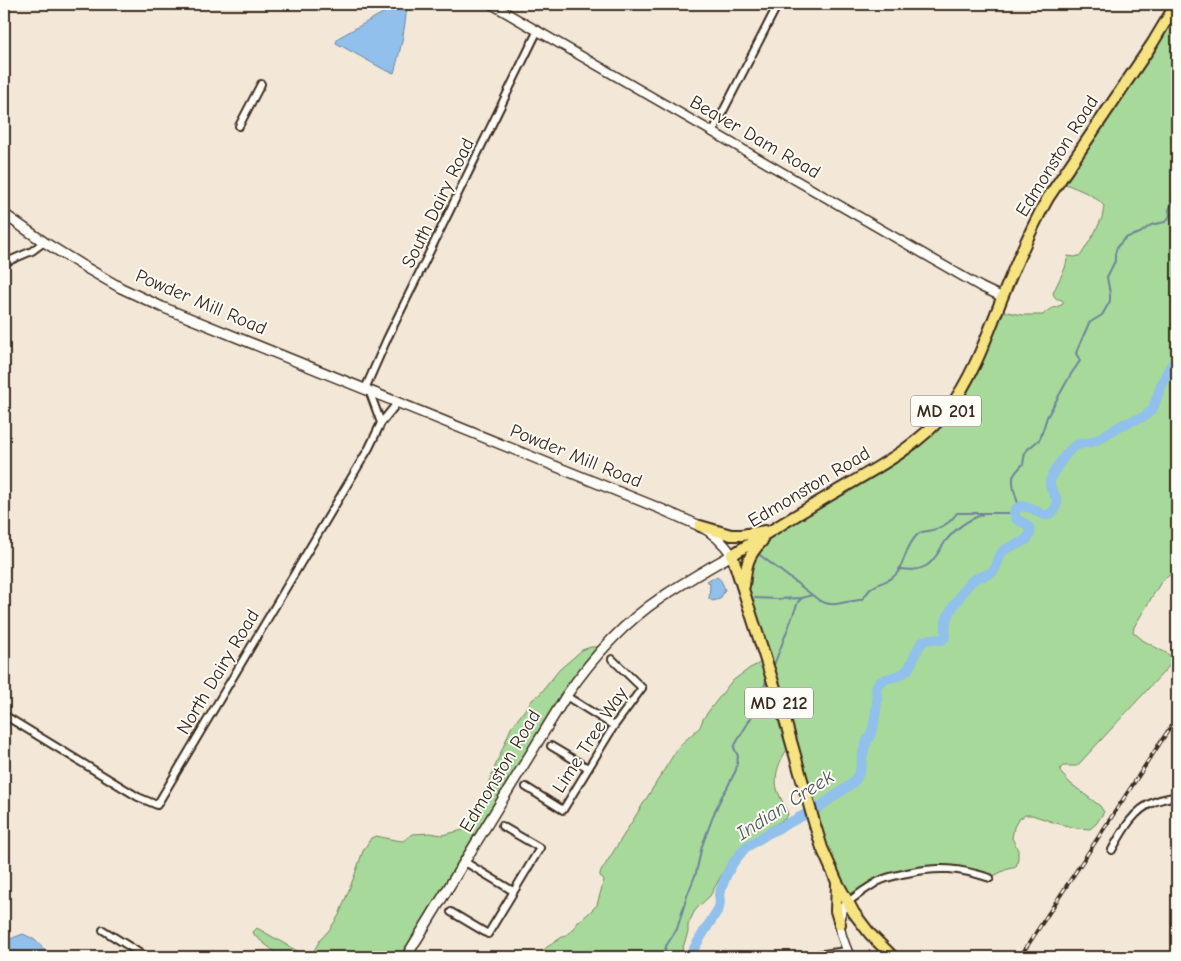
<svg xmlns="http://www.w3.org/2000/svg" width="1181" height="961" font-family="'Comic Neue',sans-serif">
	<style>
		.green { fill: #a7d99b; stroke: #71825c }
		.water { fill: #90c0eb; stroke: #6e8499 }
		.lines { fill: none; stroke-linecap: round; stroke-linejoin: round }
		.stream { stroke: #6e8499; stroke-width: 2 }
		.river { stroke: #90c0eb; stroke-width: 10 }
		.minor-casing { stroke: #3b2a1e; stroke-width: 10 }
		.tertiary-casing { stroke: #3b2a1e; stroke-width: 11 }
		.secondary-casing { stroke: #3b2a1e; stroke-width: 12 }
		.primary-casing { stroke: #3b2a1e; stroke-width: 14 }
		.minor { stroke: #fdfcf7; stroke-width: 6 }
		.tertiary { stroke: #fdfcf7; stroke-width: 8 }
		.secondary { stroke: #fdfcf7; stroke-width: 9 }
		.primary { stroke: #f6e381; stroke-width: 10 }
		.rail-casing { stroke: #3b2a1e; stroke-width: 4 }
		.rail { stroke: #fdfcf7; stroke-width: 2; stroke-dasharray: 5.5; stroke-linecap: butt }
		.labels { text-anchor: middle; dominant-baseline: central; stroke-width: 4; stroke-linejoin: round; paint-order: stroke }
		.shield { fill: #fdfcf7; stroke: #75695f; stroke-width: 1 }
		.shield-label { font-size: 18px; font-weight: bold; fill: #3b2a1e }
		.street-label { font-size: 19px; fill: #3b2a1e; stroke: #fdfcf7 }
		.water-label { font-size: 20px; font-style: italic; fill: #54575c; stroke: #fdfcf7 }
	</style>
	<rect width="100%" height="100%" fill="#f3e8d8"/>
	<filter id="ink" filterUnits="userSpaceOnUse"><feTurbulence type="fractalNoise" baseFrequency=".02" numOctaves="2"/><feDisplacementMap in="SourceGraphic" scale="10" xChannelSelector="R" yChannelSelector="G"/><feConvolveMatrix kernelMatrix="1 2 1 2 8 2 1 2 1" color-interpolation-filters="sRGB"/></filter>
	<g filter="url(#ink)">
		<path class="green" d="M1177,4V569L1161,582L1134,627L1133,632L1144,641L1168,654L1172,659V663L1077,766H1063L1060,769L1061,773L1070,783L1100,806L1104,812L1096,824L1090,829L1076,828L1056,823L1032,815H1025L1018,820L1014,827L1012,838L1018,850V859L1016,867L1005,870L990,878L935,868L884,879L848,902L837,882L791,744C781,757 772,775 778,792C781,799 785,807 788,814L786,818L763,832L738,850L728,863L710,896L699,906L694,912L688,925V932L680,957H536L547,947L573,930L578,922L588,914L597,905L604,880L603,878L600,876V873L620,841L679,746L700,727L703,719L708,712L731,682L750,668L766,660L743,590L747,563L771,530L891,459L948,409L997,310L1022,315H1043C1048,308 1056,308 1063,304V301C1058,297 1056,302 1053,293L1065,268L1068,256L1075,257L1081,255L1094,234L1102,218L1104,206C1094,193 1073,188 1059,181Z
			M591,647H604L585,669L406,957H281L255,936L253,932L257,928L306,956L312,954L320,940L330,929L339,915L354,877L363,851L371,838L376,836L395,840L403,841L412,834L430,833L442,835L463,830L470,823L478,808L511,728L533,699L540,694L559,670L582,650Z"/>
		<path class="water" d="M399,4H407C405,30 401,48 394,73L385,70L336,43L338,38Z
			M717,577C722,580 723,585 725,590L720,599L713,601L709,599L710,584L707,581L712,578Z
			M23,934C35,939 43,944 47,957H13L6,944L10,939Z"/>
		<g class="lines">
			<path class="stream" d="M1019,507L1014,490L1013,483V477L1016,472L1023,464L1025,453L1028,449L1040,439L1047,417L1071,374L1080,361L1076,353L1089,323L1102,315L1110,301V294L1107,277L1115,261V254L1117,247L1125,238L1140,233L1151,225L1165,222L1168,219L1170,215L1169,210L1177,191
				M756,552L820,601C832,606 835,604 846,602C851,601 857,601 862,599C866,596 868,590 872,588C881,581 891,582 898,572C905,560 907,544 918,534C921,531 924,532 928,531C933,530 942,527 946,524C950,522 954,517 957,513H1014
				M899,569C909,570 917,571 926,566C935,561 939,550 945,542C954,530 967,520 982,515
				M755,598L777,599L802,598
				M774,665L798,602L802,598L812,595
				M663,957L666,946L677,929L687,896L696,873L702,846L715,811L722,796L727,788L736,770L738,756L734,748L735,745L755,711L760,700L766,681"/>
			<path class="river" d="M689,957L702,935L719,908L720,901L719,894L727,874L733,863L745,848L769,833L818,808L853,783C864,770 860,760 865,746C867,740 871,735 873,729C875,720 876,711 877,702C878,697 874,688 878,684C885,675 900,680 908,669C915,660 917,640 930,639C934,639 938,640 942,640L945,637C946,631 945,624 947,618C949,611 968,584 973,580C979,576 989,576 994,570C999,564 997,555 1004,550C1012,544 1027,544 1030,534C1032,525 1022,522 1016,519L1014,513L1016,509L1022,506C1026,507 1030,507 1033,509C1037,511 1042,516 1047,515C1049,515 1051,513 1053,511C1064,498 1049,493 1050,483C1050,475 1066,453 1072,448C1078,442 1086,444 1094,441C1102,438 1112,430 1120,426C1134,418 1142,422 1153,408C1159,393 1165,369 1177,359"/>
			<defs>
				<path id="minor" d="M239,126L261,84
					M713,131L778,4
					M4,263L32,251L44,242
					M365,389L387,339L538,30
					M369,390L381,423
					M566,696L614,726
					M4,715L138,797L157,805L369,448L381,423L398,402
					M551,746L588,768
					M526,787L563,810L614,726L642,688L612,659
					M1112,850C1122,832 1133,810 1154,802C1161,799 1169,798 1177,796
					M465,862L513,891
					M848,902C857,895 867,888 877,882C886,877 897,875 907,873C939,866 959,868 990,878
					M451,912L488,934L540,848L502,826
					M103,930L146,957
					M800,957L847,951"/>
				<path id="tertiary" d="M491,4L981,287L1002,297
					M848,902C845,906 841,911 840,917C837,928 846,947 850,957"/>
				<path id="secondary" d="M4,214L44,242L83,266L121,288L162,307L661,509L700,526C714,533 723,542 732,555C708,568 685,582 662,597C623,623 592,658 566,696L406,957"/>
				<path id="primary" d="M700,526L731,535H742L765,531
					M744,586C746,566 747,556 762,541
					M837,883L836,911L840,924
					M893,957L870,934L854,913L837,882L822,848L814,822L783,713L732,555C765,534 798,514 832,494C873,470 918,447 948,410C973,377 987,336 1002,298C1016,263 1030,230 1048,198L1152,44L1176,4"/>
			</defs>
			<use href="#minor" class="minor-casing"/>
			<use href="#tertiary" class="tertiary-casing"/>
			<use href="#secondary" class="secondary-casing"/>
			<use href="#primary" class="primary-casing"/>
			<use href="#minor" class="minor"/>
			<use href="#tertiary" class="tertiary"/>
			<use href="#secondary" class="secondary"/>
			<use href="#primary" class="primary"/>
			<defs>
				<path id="rail" d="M1020,957L1177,717"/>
			</defs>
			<use href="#rail" class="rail-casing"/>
			<use href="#rail" class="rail"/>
		</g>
	</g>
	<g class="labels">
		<g class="shield">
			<rect x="911" y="395.5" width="70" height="31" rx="4"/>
			<rect x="745" y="687.5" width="68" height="31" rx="4"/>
		</g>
		<g class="shield-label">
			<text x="946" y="411">MD 201</text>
			<text x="779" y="703">MD 212</text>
		</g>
		<g class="street-label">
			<text transform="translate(755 137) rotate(30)">Beaver Dam Road</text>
			<text transform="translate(1057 156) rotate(-58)">Edmonston Road</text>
			<text transform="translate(438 203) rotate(-64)">South Dairy Road</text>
			<text transform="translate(201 302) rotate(23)">Powder Mill Road</text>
			<text transform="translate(576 456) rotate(22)">Powder Mill Road</text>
			<text transform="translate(809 487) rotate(-31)">Edmonston Road</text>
			<text transform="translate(218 672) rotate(-59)">North Dairy Road</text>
			<text transform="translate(590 740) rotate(-57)">Lime Tree Way</text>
			<text transform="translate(500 771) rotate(-59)">Edmonston Road</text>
		</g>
		<g class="water-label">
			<text transform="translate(785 805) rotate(-33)">Indian Creek</text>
		</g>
	</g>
	<rect width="1181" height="961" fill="none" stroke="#fdfcf7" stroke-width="20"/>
	<rect x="10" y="10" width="1161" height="941" fill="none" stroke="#3b2a1e" stroke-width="2" filter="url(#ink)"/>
</svg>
